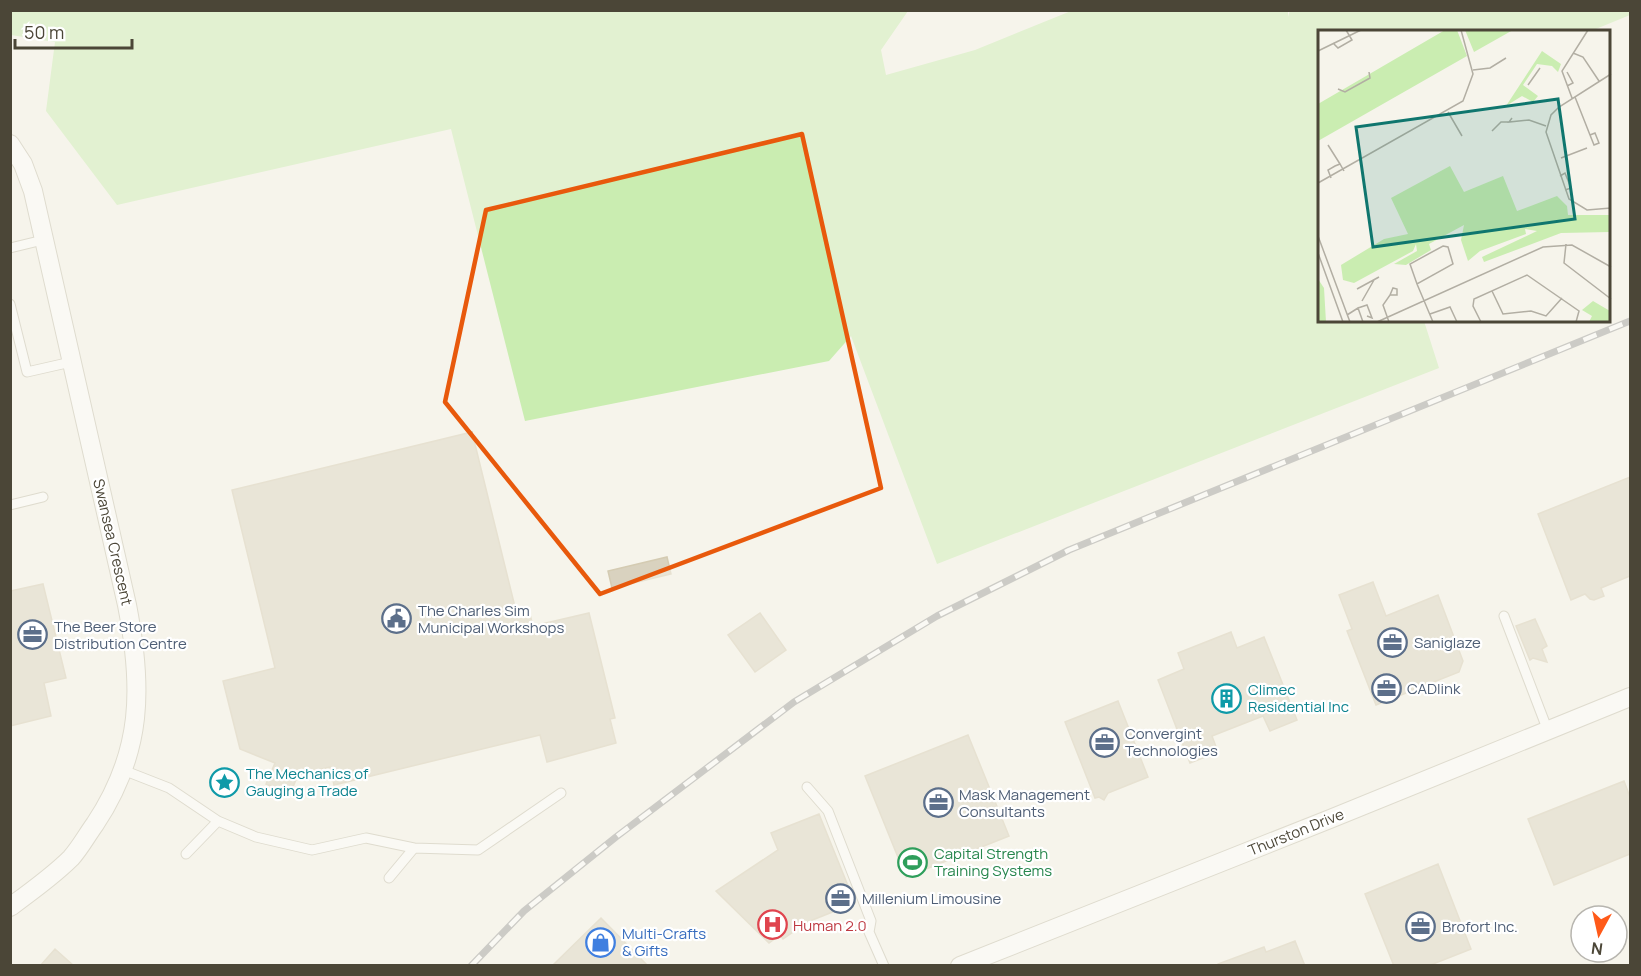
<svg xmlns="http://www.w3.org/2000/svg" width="1641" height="976" font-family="Manrope,sans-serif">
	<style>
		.green { fill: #caedb1 }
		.building { fill: #d9d2bf; stroke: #d4cbb2; stroke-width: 1.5 }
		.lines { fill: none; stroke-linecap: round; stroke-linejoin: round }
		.service-casing { stroke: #c3beac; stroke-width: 11 }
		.minor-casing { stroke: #c3beac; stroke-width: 20 }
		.service { stroke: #fff; stroke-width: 9 }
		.minor { stroke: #fff; stroke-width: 18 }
		.rail-casing { stroke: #999; stroke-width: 7 }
		.rail { stroke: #fff; stroke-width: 4.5; stroke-dasharray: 14; stroke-linecap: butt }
		.marked { fill: none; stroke: #e8590c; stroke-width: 4.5; stroke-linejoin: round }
		.labels { text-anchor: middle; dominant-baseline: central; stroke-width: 4.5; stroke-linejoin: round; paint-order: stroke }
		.street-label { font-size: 15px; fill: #4b4637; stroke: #fff }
		.service-label { font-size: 15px; fill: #4e5e75; stroke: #fff; text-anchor: start }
		.culture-label { font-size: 15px; fill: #0d838f; stroke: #fff; text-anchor: start }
		.leisure-label { font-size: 15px; fill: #27864d; stroke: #fff; text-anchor: start }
		.health-label { font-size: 15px; fill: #be3a42; stroke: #fff; text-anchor: start }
		.shop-label { font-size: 15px; fill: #366cbe; stroke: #fff; text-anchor: start }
		.inset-road { fill: none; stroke: #b2aea3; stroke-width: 1.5 }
		.view { fill: #0f766e; fill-opacity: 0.15; stroke: #0f766e; stroke-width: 3 }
		.inset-edge { fill: none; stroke: #4b4637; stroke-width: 3 }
	</style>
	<rect width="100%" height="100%" fill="#f6f4eb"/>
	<path class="green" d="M11,10L908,11L881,50L886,75L975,50L1071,11L1288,10V17L1290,10H1630V15L1591,31L1320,32V321H1424L1439,368L937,564L851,336L829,361L525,421L451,129L117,205L46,111L55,42L11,35Z"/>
	<path class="building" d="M472,432L516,611L528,607L533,626L589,613L615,718L610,719L616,743L547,762L540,735L334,785L330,767L298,775L290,794L266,784L275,763L240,749L223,681L275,668L232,490Z
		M1630,477V576L1601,588L1604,596L1594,600L1590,599L1585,594L1571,600L1538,514Z
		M667,557L671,574L612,588L608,571Z
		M1373,582L1386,616L1438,595L1463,661L1459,672L1376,705L1347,631L1352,629L1339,595Z
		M43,584L66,678L44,683L51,716L10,726V591Z
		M760,613L786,650L755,672L728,635Z
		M1535,619L1547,646L1542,649L1547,662L1533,658L1530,660L1516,626Z
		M1231,632L1237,648L1264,637L1297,720L1270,731L1263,716L1212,736L1218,752L1190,763L1158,680L1184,669L1178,653Z
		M1118,701L1148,777L1108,793L1104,800L1099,797L1095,798L1065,722Z
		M968,735L1009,836L906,877L865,776Z
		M1624,781L1630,797V854L1554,885L1528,819Z
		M819,814L855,903L795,927L796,930L783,939L780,935L769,943L716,891L778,850L771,833Z
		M1438,864L1471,949L1428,966H1394L1365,894Z
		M601,918L648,966H552Z
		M1295,941L1305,966H1218V964L1264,947L1266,952Z
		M55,949L74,966H40Z"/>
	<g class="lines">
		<defs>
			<path id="service" d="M10,248L43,240
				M10,304L27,372L71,362
				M10,505L43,497
				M1504,616L1548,731
				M123,770L169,788L218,821L256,837L312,850L366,838L414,848L389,878
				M807,787L828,811L871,921L869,932L884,966
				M414,848L478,850L561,793
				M186,854L218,821"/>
			<path id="minor" d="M10,144L23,164L33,191L127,605C143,687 143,752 95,824C87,835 80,848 71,858C53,876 32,891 10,907
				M960,966L1330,819L1630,697"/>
		</defs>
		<use href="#service" class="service-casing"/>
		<use href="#minor" class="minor-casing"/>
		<use href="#service" class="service"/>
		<use href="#minor" class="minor"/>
		<defs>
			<path id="rail" d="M471,966L524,911L616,837L794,702L937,616L1069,550L1630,321"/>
		</defs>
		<use href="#rail" class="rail-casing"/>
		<use href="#rail" class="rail"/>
	</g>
	<path d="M0 0H1641V976H0ZM802,134L881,488L600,594L445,402L486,210Z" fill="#f6f4eb" fill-opacity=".55" fill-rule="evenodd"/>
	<path class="marked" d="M802,134L881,488L600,594L445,402L486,210Z"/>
	<defs>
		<symbol id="civic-ring" viewBox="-11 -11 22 22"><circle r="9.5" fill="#fff" stroke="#5c6f8a" stroke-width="1.5"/><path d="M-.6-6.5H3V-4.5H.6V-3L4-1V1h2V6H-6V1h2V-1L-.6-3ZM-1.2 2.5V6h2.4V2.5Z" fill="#5c6f8a"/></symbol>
		<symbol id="office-ring" viewBox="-11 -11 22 22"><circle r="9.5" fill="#fff" stroke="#5c6f8a" stroke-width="1.5"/><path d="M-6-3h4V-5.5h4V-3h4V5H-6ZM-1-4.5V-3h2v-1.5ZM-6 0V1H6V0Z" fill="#5c6f8a"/></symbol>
		<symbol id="building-ring" viewBox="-11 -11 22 22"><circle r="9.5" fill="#fff" stroke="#0f9aa8" stroke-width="1.5"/><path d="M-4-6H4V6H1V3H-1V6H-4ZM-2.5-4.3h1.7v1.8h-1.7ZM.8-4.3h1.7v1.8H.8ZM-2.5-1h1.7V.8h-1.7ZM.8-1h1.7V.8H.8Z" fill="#0f9aa8"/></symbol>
		<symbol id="sight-ring" viewBox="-11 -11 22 22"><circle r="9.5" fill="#fff" stroke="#0f9aa8" stroke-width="1.5"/><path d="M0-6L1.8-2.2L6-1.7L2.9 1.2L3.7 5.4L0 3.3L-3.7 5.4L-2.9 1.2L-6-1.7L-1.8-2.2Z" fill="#0f9aa8"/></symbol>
		<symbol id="stadium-ring" viewBox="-11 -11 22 22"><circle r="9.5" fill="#fff" stroke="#2e9e5b" stroke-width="1.5"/><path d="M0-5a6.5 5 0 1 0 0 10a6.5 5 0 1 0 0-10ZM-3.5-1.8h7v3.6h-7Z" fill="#2e9e5b"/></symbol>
		<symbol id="hospital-ring" viewBox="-11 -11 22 22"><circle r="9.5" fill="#fff" stroke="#e0444e" stroke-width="1.5"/><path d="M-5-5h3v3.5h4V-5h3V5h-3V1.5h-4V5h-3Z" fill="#e0444e"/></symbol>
		<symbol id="shop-ring" viewBox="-11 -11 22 22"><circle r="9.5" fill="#fff" stroke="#3f7fe0" stroke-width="1.5"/><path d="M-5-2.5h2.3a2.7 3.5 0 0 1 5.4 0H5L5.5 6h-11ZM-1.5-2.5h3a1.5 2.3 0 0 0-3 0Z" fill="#3f7fe0"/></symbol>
	</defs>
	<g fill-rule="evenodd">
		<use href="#civic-ring" x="380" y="602" width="33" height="33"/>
		<use href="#office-ring" x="16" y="618" width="33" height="33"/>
		<use href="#office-ring" x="1376" y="626" width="33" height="33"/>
		<use href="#office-ring" x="1370" y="672" width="33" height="33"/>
		<use href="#building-ring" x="1210" y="682" width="33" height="33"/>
		<use href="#office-ring" x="1088" y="726" width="33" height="33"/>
		<use href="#sight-ring" x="208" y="766" width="33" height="33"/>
		<use href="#office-ring" x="922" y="786" width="33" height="33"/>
		<use href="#stadium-ring" x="896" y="846" width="33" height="33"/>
		<use href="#office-ring" x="824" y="882" width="33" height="33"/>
		<use href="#hospital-ring" x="756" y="908" width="33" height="33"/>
		<use href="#office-ring" x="1404" y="910" width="33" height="33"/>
		<use href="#shop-ring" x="584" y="926" width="33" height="33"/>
	</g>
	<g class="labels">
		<g class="street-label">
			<text transform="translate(113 542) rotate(77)">Swansea Crescent</text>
			<text transform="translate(1296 832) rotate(-22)">Thurston Drive</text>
		</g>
		<g class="service-label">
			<text x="418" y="610">The Charles Sim<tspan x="418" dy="17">Municipal Workshops</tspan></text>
			<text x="54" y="626">The Beer Store<tspan x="54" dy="17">Distribution Centre</tspan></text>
			<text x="1414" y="642">Saniglaze</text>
			<text x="1407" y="688">CADlink</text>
			<text x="1125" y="733">Convergint<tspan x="1125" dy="17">Technologies</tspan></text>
			<text x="959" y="794">Mask Management<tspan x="959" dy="17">Consultants</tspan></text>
			<text x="862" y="898">Millenium Limousine</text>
			<text x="1442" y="926">Brofort Inc.</text>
		</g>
		<g class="culture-label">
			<text x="1248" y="689">Climec<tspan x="1248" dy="17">Residential Inc</tspan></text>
			<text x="246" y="773">The Mechanics of<tspan x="246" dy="17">Gauging a Trade</tspan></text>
		</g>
		<g class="leisure-label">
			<text x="934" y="853">Capital Strength<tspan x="934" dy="17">Training Systems</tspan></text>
		</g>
		<g class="health-label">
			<text x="793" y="925">Human 2.0</text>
		</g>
		<g class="shop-label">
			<text x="622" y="933">Multi-Crafts<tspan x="622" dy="17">&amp; Gifts</tspan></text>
		</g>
	</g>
	<g transform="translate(1318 30)">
		<rect width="292" height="292" fill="#f6f4eb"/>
		<path d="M127,0H139L149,26L0,111V74ZM147,0H195L156,22ZM224,21L243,34L240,42L234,36L219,34L205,55L220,66L215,72L204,66L188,76ZM132,136L146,162L185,146L199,181L239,166L249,176L250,185H292V202L243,203L166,232L164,227L219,201L207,199L208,204L162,221L150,231L143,210L146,195L111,214L113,220L88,235L76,234L99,221L98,214L95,221L36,253L25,250L23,235L66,209L90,204L73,168ZM0,249L6,258L8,292H0ZM275,271L292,281V292H271L274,286L264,280Z" fill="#caedb1"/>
		<path class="inset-road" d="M15,13L20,18L34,10L28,0M0,21L43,0M255,23L265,27L281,51M155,40L172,38L188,28M249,42L255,53L249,56M293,44L241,77L233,85L228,102L251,169L269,180L293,178M210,55L222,38M20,59L27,62L52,48L51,42M257,67L272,105L276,115L281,113L277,103L272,105M254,68L244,41L270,0M130,82L144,106M194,88L191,92L211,90L228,96M174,101L183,92H191M10,115L22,134M243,128L269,118M242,146L247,143L253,158L247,160M13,148L10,140L17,136L22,134L26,141M0,153L145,71L155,44L143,0M0,206L32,292M248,214L246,233L293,269M125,216L130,217L135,234L99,254L92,234ZM0,223L25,292M99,254L115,292M39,259L61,247M174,261L185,284L213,281L228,286L244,268M44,271L56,250M40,278L49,275L54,288L49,286M112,284L132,277L139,292M29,285L40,278L45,292M59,292L225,217L254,215L293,237M71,292L65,275L72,265H79V259L75,258L72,265M163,292L155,276L156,269L209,245L261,281L258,292"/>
		<path class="view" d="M240,69L257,189L55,217L38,97Z"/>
		<rect width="292" height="292" class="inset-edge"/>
	</g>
	<rect width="1641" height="976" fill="none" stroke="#4b4637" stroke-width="24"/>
	<g transform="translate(1599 934) rotate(188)"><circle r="28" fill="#ffffff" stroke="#b7b5af" stroke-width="1.5"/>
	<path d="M0-4.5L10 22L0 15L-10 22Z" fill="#ff5a19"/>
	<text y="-9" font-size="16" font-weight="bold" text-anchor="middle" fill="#4b4637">N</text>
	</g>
	<path d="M15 39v9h117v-9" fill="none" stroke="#4b4637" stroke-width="3"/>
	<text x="24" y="39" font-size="18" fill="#4b4637" stroke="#ffffff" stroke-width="4.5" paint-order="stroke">50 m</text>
</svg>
